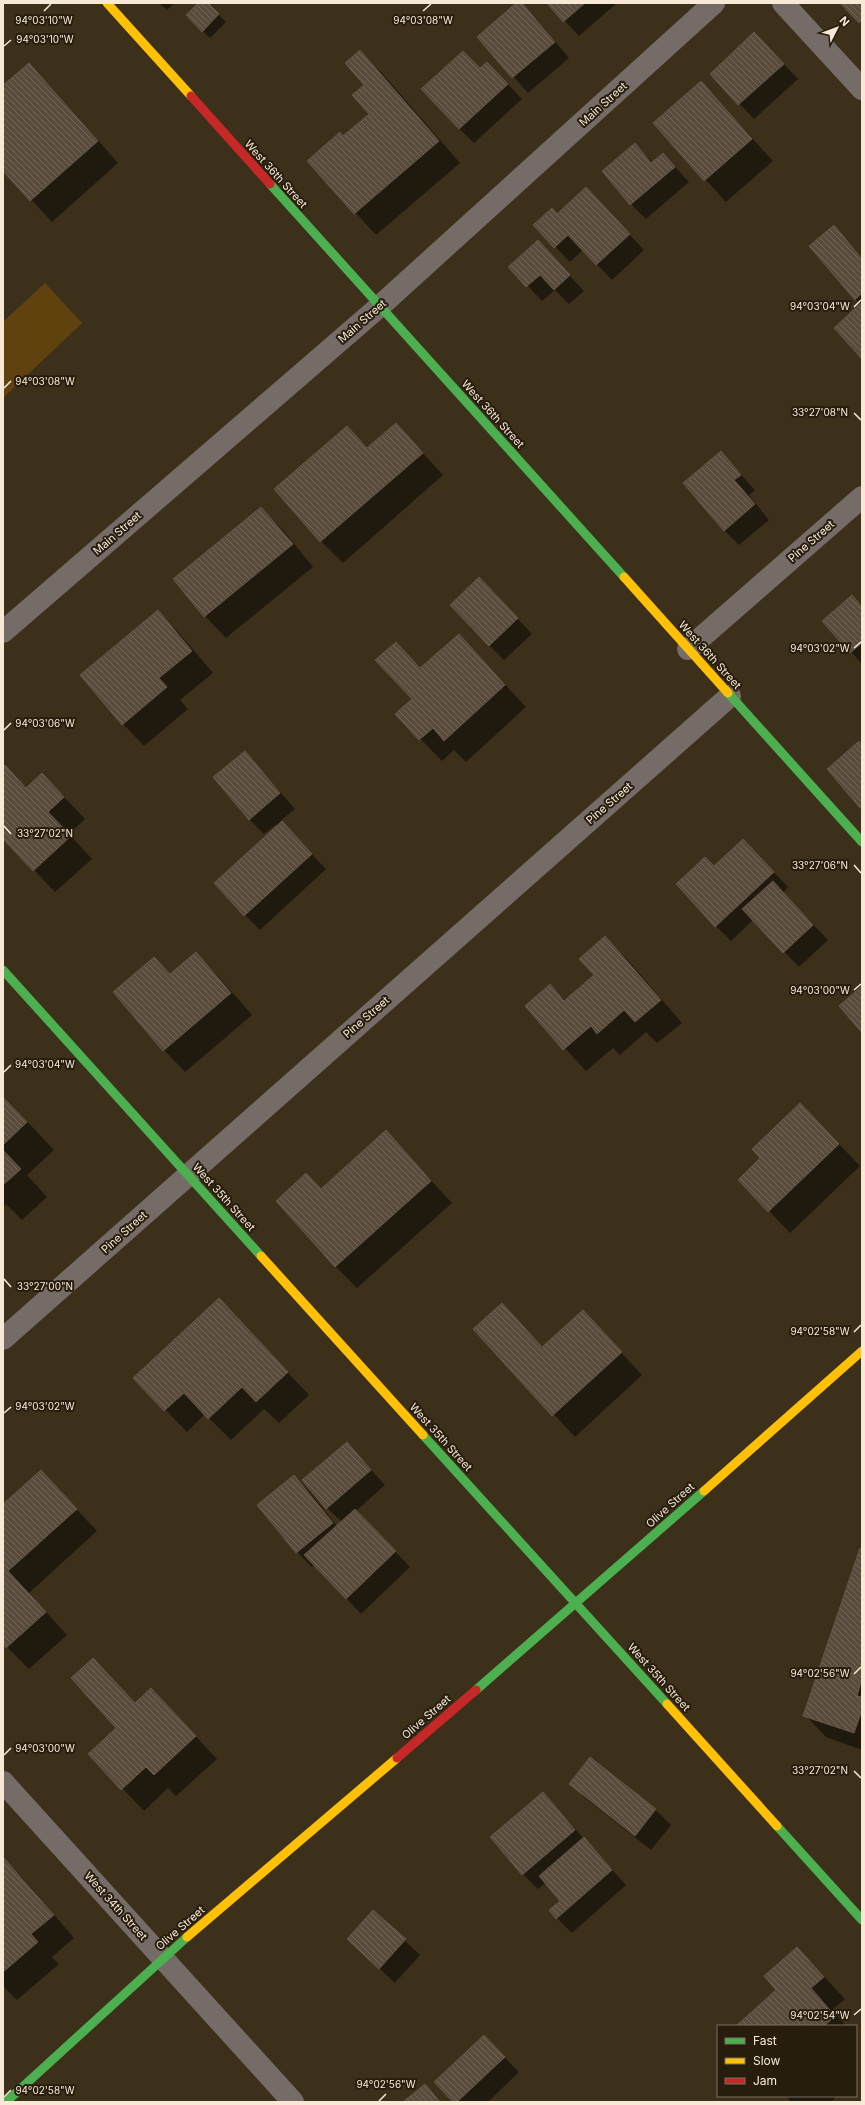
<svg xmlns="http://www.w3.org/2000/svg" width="865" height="2105" font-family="Inter,sans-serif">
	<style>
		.park { fill: #60420e }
		.shadow { fill: #0007 }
		.building { fill: url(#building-back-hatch); stroke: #625547 }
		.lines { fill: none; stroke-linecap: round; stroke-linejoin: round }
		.street { stroke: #766c67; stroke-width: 22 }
		.fast { stroke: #4caf50; stroke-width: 9 }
		.slow { stroke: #ffc107; stroke-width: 9 }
		.jam { stroke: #c62828; stroke-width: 9 }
		.ticks { fill: none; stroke: #f8e9d6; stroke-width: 1.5 }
		.labels { text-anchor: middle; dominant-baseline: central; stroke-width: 4; stroke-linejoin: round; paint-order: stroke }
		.street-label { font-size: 11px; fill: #f8e9d6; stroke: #271d0e }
		.ticks-label { font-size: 10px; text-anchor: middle; fill: #f8e9d6; stroke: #271d0e; stroke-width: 4; stroke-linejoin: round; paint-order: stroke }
	</style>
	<defs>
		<pattern id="building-back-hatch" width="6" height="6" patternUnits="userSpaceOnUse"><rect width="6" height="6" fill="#594c3d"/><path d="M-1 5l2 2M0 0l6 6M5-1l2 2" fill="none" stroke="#726658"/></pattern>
	</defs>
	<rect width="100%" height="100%" fill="#3d301b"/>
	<path class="park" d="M45,283L82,323L3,398V322Z"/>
	<path class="shadow" d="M159,3H175L167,10Z
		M199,3H207L226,22L210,38L187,15Z
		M518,3H521L535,17L569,58L528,93L478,37Z
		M548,3H617L579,36Z
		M769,48L798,79L754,119L711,74Z
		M360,51L382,73L460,163L376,235L308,161L344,137L370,114Z
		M29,64L50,86L118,163L52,222L3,169V87Z
		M480,69L502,78L522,99L474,143L459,128Z
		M701,82L773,161L726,202L654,123Z
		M635,144L653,163L663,154L689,182L646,219L631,204Z
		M586,188L644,250L612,280L583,250L570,262L534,225L557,215Z
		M834,227L862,258V357L861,304L855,299Z
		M538,242L584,291L569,304L555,290L542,301L510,267Z
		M396,424L443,475L343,563L321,541L347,427L368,448Z
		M721,453L755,490L749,495L769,520L739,545L724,530Z
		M261,508L283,530L313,567L226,638L205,616Z
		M494,594L532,634L504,660L489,645Z
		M852,597L862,607V664L824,621Z
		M158,611L179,633L213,673L180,700L188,709L144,746L123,724Z
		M459,635L526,707L466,762L454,750L442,761L396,714L413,699L396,643L421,669Z
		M245,752L295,809L280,821L326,869L260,930L245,915L278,825L277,824L264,834L249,819Z
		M5,767L27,788L42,774L85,819L69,834L92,859L55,892L3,837V768Z
		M743,840L788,887L783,893L828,940L799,967L753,920L731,941L716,926L714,867Z
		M605,938L627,959L682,1023L657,1043L646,1032L620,1055L613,1048L586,1071L526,1006L550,986L566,1001L595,975Z
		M196,953L217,975L252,1015L185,1072L164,1050L154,958L171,974Z
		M3,1096L54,1150L27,1175L47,1197L22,1220L6,1204L3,1208Z
		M822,1126L860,1166L790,1233L769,1211L762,1158Z
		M386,1132L452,1203L357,1288L335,1266L321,1190Z
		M219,1300L309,1395L279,1423L264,1409L231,1440L205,1414L187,1432L135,1378Z
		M501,1304L543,1348L583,1311L642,1375L575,1437L475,1329Z
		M347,1444L385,1485L356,1511L410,1567L361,1614L315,1565L312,1567L297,1552L258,1505L294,1476L309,1491L337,1526L342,1522L327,1508Z
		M41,1471L97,1531L29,1593L67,1635L29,1669L3,1643V1505Z
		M862,1550V1750L826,1737L805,1715Z
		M93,1659L136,1704L151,1689L217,1759L176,1796L168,1788L144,1811L90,1754L118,1728Z
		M590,1758L656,1810L671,1825L651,1850L585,1798L570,1783Z
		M543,1794L626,1885L572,1933L557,1918L561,1901L546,1883L538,1889L523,1874Z
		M3,1858L23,1878L74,1938L52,1957L59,1964L17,2000L3,1986Z
		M374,1911L420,1955L395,1983L348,1939Z
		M797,1948L845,1999L832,2010L846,2026H737L778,1990Z
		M498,2051L519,2072L488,2102H455Z
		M786,2096H837L831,2102H791Z"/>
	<path class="building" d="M198,3H208L219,14L202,32L186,15Z
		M516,3H522L555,42L512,78L477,37Z
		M547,3H585L563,22Z
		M840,3H862V20L859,23Z
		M754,32L784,64L738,105L710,74Z
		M360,50L439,141L354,214L307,161L340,132L343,136L369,114L352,95L364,85L345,63Z
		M463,51L480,68L487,62L508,84L459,129L421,89Z
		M29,63L98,141L30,201L3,171V85Z
		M701,81L752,139L704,181L653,123Z
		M635,143L651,163L663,153L675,167L630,205L602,171Z
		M586,187L630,234L596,265L568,235L554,248L533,225L552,208L557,214Z
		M834,225L862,259V293L855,300L809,246Z
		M538,240L570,275L554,290L540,275L526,287L508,267Z
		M862,302V359L834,328Z
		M396,423L423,453L320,542L274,489L347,426L367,448Z
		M721,451L741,475L734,480L755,504L724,531L683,483Z
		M261,507L293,544L204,617L173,579Z
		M479,577L518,618L489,646L450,605Z
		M852,595L862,607V643L850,653L822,621Z
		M158,610L192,651L159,678L167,687L122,725L80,675Z
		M459,634L505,685L444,741L433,728L419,740L395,714L412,699L375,660L396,642L420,668Z
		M859,741L862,745V807L860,808L827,769Z
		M245,751L280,793L249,820L213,777Z
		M5,765L26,788L42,773L64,797L48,812L71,836L33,871L3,839V767Z
		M282,821L312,854L244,916L214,883Z
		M743,839L774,872L715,927L676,884L705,857L714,866Z
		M773,881L813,925L783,953L742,909Z
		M605,936L661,1000L635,1022L624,1010L597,1034L591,1026L563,1050L525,1006L550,984L564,1001L594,975L579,959Z
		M196,952L231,993L163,1051L113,992L154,957L170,974Z
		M862,986V1033L839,1006Z
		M3,1097L27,1122L3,1145Z
		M800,1103L839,1144L768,1212L738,1180L760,1158L752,1149Z
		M386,1130L431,1181L335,1267L276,1201L306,1173L321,1189Z
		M3,1150L21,1169L3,1185Z
		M219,1298L288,1372L256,1402L242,1387L208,1419L184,1393L164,1411L133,1378Z
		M502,1303L542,1347L583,1310L622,1352L552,1416L473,1329Z
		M347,1442L371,1470L326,1509L302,1480Z
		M41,1470L77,1509L8,1571L46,1612L6,1648L3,1644L4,1598L3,1504Z
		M294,1475L333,1523L296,1553L257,1505Z
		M355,1509L396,1551L346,1599L304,1555Z
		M860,1548L862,1549V1679L857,1696L862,1697V1710L854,1733L803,1716Z
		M93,1658L135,1703L151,1688L196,1736L154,1775L146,1767L121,1790L88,1754L116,1728L71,1678Z
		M590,1757L656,1809L635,1836L569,1784Z
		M543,1792L575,1830L522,1875L490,1837Z
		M584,1837L612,1870L556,1919L549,1910L560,1901L539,1876Z
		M3,1857L54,1915L31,1934L38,1942L3,1972Z
		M373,1910L406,1939L379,1969L347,1939Z
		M797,1947L824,1977L811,1988L835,2016L824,2026H736L776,1990L764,1976Z
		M484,2035L505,2057L457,2102H453L434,2082Z
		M425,2084L440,2102H403Z"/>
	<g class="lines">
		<path class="street" d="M783,3L862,89
			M3,632L380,306L714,3
			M688,649L862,497
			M3,1339L730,696
			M3,1782L293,2102"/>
		<path class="fast" d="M270,184L624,577
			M728,693L862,842
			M3,970L261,1256
			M423,1435L667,1704
			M476,1690L704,1491
			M777,1826L862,1920
			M6,2102L187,1937"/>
		<path class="slow" d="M107,3L191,96
			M624,577L728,693
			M261,1256L423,1435
			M704,1491L862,1351
			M667,1704L777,1826
			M187,1937L397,1758"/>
		<path class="jam" d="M191,96L270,184
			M397,1758L476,1690"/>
	</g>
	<path class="ticks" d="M44,11L51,4M423,11L431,4M4,46L11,40M854,307L861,300M4,388L11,381M854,413L861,420M854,648L861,642M4,730L11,723M4,826L11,834M854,865L861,873M854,990L861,984M4,1072L11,1065M4,1279L11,1287M854,1332L861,1325M4,1413L11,1407M854,1674L861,1667M4,1755L11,1748M854,1771L861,1778M854,2015L861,2009M4,2097L11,2090M379,2101L386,2094"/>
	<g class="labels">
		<g class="street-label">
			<text transform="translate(603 104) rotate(-42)">Main Street</text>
			<text transform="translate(276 174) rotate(48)">West 36th Street</text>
			<text transform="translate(362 321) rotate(-41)">Main Street</text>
			<text transform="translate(493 414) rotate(48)">West 36th Street</text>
			<text transform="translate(117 533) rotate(-41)">Main Street</text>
			<text transform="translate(811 541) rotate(-41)">Pine Street</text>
			<text transform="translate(710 655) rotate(48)">West 36th Street</text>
			<text transform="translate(609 803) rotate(-41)">Pine Street</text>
			<text transform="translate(366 1017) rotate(-41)">Pine Street</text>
			<text transform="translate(224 1197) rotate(48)">West 35th Street</text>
			<text transform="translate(124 1232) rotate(-42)">Pine Street</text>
			<text transform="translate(441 1437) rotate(48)">West 35th Street</text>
			<text transform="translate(670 1505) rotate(-42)">Olive Street</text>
			<text transform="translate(659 1677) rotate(48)">West 35th Street</text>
			<text transform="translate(426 1717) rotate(-41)">Olive Street</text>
			<text transform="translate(116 1906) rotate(48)">West 34th Street</text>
			<text transform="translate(180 1928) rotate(-41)">Olive Street</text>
		</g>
	</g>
	<g class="ticks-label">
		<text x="44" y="24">94°03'10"W</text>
		<text x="423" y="24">94°03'08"W</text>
		<text x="45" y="43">94°03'10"W</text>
		<text x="820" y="310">94°03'04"W</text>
		<text x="45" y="385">94°03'08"W</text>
		<text x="820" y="416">33°27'08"N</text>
		<text x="820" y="652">94°03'02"W</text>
		<text x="45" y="727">94°03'06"W</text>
		<text x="45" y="837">33°27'02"N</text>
		<text x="820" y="869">33°27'06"N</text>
		<text x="820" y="994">94°03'00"W</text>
		<text x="45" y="1068">94°03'04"W</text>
		<text x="45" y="1290">33°27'00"N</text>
		<text x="820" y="1335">94°02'58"W</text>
		<text x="45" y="1410">94°03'02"W</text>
		<text x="820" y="1677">94°02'56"W</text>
		<text x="45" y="1752">94°03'00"W</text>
		<text x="820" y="1774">33°27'02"N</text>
		<text x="820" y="2019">94°02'54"W</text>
		<text x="386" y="2088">94°02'56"W</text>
		<text x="45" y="2094">94°02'58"W</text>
	</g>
	<rect width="865" height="2105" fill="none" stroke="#f8e9d6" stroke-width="8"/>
	<rect x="717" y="2025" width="140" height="72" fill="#271d0e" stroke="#7b6f5e"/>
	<rect x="725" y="2038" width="20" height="6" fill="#4caf50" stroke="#7b6f5e"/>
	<text x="753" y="2045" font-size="12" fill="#f8e9d6">Fast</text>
	<rect x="725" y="2058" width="20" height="6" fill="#ffc107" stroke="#7b6f5e"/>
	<text x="753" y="2065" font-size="12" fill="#f8e9d6">Slow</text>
	<rect x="725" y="2078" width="20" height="6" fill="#c62828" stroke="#7b6f5e"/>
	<text x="753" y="2085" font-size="12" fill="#f8e9d6">Jam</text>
	<g transform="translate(837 28) rotate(48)" stroke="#271d0e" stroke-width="3" paint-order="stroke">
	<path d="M0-3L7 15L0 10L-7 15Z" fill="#f8e9d6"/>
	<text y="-6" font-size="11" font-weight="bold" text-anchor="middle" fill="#f8e9d6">N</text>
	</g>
</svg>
